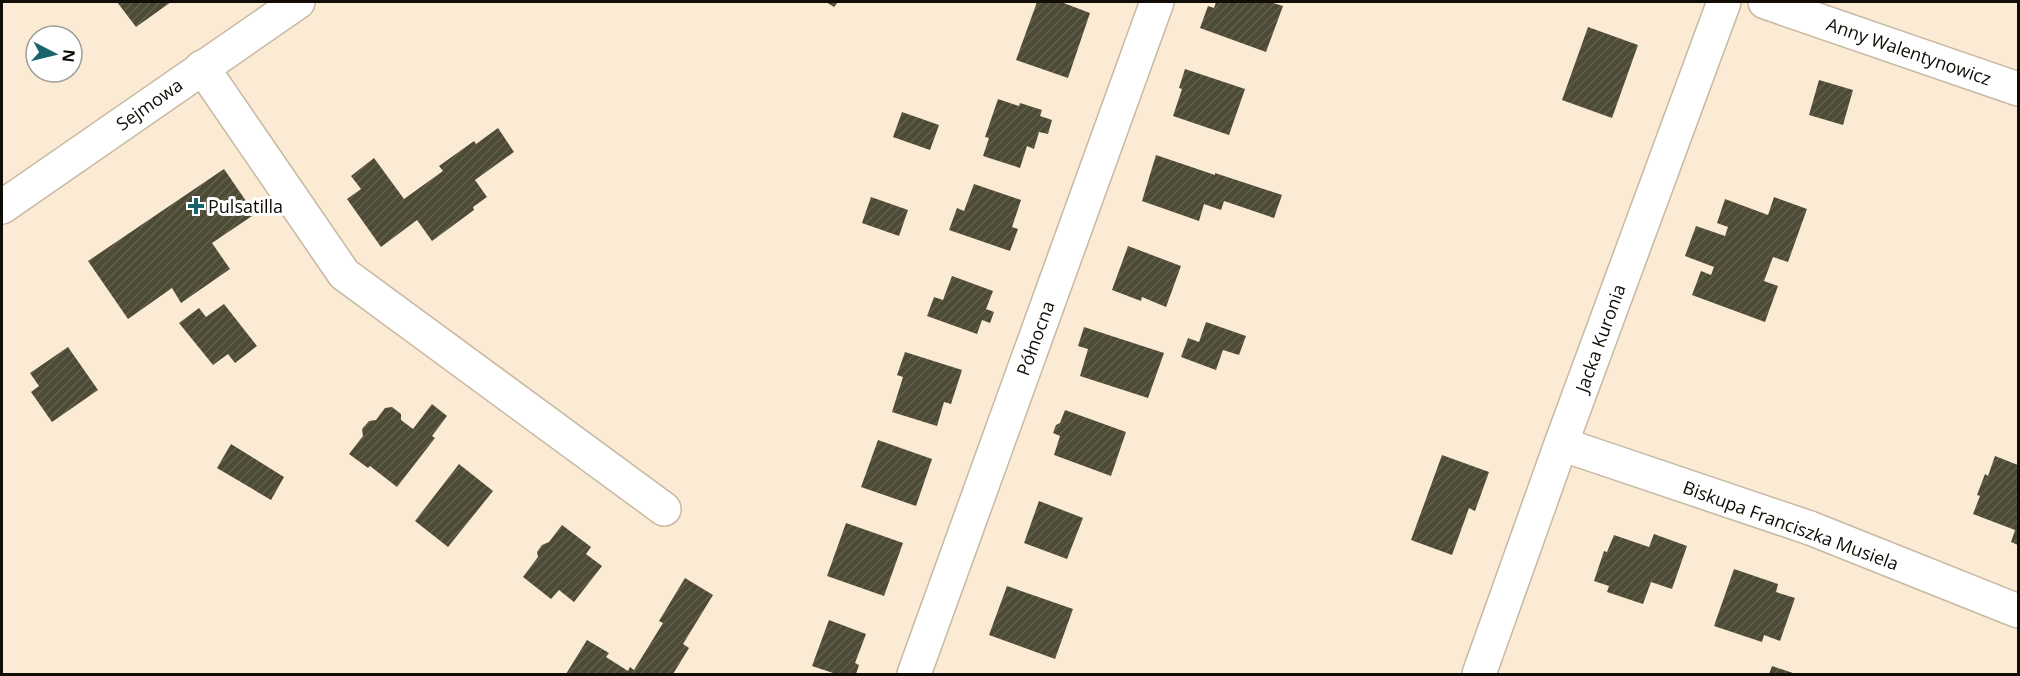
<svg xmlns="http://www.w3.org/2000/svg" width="2020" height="676" font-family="'Open Sans',sans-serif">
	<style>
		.building { fill: url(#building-hatch) }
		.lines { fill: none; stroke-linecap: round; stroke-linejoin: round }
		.minor-casing { stroke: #c7b8a2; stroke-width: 36 }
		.secondary-casing { stroke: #c7b8a2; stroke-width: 36 }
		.minor { stroke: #fff; stroke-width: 33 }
		.secondary { stroke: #fff; stroke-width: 33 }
		.poi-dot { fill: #16646c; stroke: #fff; stroke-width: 2 }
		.labels { text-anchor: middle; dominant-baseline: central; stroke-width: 6; stroke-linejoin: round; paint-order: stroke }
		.street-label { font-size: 18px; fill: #110c05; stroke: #fff }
		.poi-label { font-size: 18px; fill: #110c05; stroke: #fff; text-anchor: start }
	</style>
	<defs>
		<pattern id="building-hatch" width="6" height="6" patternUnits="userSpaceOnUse" patternTransform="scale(1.5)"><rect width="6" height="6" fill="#4d4b35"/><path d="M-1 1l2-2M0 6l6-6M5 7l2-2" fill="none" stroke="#62604e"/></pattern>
	</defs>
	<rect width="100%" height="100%" fill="#fbebd4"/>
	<path class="building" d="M117,2H171L136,27Z
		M826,2H838L834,7Z
		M1037,2H1061L1090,13L1068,78L1016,60Z
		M1216,2H1270L1283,6L1266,52L1200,28L1208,6L1214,8Z
		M1588,27L1638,45L1612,118L1562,100Z
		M1185,69L1245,89L1229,135L1173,116L1182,89L1179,88Z
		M1819,80L1853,90L1843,125L1809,115Z
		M998,99L1019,106L1020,103L1042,110L1040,116L1052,120L1048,134L1039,132L1034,149L1027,146L1020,168L983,156L989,138L985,137Z
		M902,112L939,125L930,150L893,137Z
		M498,128L514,152L475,180L487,197L473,207L474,210L432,241L417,220L381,247L347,199L361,189L351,176L374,158L404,199L443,171L439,166L474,141L476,144Z
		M1156,155L1215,175V173L1282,195L1274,218L1224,201L1221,210L1204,204L1199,221L1142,201Z
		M224,169L255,214L212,243L230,269L181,303L172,288L128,319L88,261Z
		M974,184L1021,200L1012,227L1018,229L1010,251L949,230L957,208L964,211Z
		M871,197L908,210L899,236L862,223Z
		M1774,197L1807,209L1788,262L1773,257L1764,281L1778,286L1765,322L1692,295L1701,271L1711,275L1714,267L1685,256L1696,226L1725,236L1728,227L1717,223L1725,199L1768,215Z
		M1128,246L1181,266L1166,307L1142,297L1141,301L1112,290Z
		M952,276L993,291L986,309L994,312L990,323L982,320L977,334L927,316L934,297L943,300Z
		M224,304L257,346L235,363L228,354L213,365L179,323L199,308L206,317Z
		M1206,322L1246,336L1239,355L1223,350L1216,370L1181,357L1188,338L1199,342Z
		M1084,327L1164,353L1148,398L1080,376L1088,349L1078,346Z
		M68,347L98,390L52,422L31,392L39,386L30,373Z
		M905,352L962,370L951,404L944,402L937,426L892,412L903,377L897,375Z
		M432,404L447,416L432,436L435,438L397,487L370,466L368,468L349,454L363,436L362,429L369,421L376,420L385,408L392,407L401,414V420L413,429Z
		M1065,410L1126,432L1111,476L1054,455L1060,436L1053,433L1056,425L1060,423Z
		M878,440L932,459L916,506L861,487Z
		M231,444L284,477L271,500L217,468Z
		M1442,455L1489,472L1475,511L1469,508L1452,555L1411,540Z
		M1995,456L2018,465V545L2011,542L2015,530L1973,514L1980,496L1977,495L1985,474L1988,476Z
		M459,464L493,491L448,547L415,521Z
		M1039,501L1083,518L1067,559L1024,543Z
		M846,523L903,543L884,596L827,576Z
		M562,525L591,547L586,554L602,566L574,602L559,590L551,599L523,577L538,557L537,552L542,545L549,542Z
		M1654,534L1687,546L1672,589L1651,582L1643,604L1607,592L1609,586L1594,581L1604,551L1607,552L1614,535L1649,547Z
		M1734,569L1778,584L1776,592L1795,598L1780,641L1764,635L1762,642L1714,626Z
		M685,578L713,595L683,644L689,648L673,674H566L587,640L609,653L606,657L628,671L630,667L634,670L663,623L659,621Z
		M1007,586L1073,609L1055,659L989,635Z
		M829,620L866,634L855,663L859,665L856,674H836L812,666Z
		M1772,666L1796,674H1769Z"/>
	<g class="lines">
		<defs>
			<path id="minor" d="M1765,2L2018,89
				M202,67L344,274L664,509
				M1561,444L1810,528L2018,611
				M914,674L1157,2
				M1479,674L1561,444L1724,2"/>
			<path id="secondary" d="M2,207L298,2"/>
		</defs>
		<use href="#minor" class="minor-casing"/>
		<use href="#secondary" class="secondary-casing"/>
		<use href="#minor" class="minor"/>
		<use href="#secondary" class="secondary"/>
	</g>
	<path class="poi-dot" d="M193 197h6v6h6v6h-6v6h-6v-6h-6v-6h6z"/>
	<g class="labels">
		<g class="street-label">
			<text transform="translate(1909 51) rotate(19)">Anny Walentynowicz</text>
			<text transform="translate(149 104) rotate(-35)">Sejmowa</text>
			<text transform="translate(1035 338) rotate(-70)">Północna</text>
			<text transform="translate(1600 338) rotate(-70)">Jacka Kuronia</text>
			<text transform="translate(1791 525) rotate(20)">Biskupa Franciszka Musiela</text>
		</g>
		<g class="poi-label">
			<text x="208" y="206">Pulsatilla</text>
		</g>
	</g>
	<rect width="2020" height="676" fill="none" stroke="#110c05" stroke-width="6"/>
	<g transform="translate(54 54) rotate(97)"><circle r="28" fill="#ffffff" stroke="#a09e9b" stroke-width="1.5"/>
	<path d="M0-4.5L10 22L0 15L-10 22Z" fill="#16646c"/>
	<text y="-9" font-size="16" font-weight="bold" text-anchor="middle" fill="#110c05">N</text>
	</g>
</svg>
